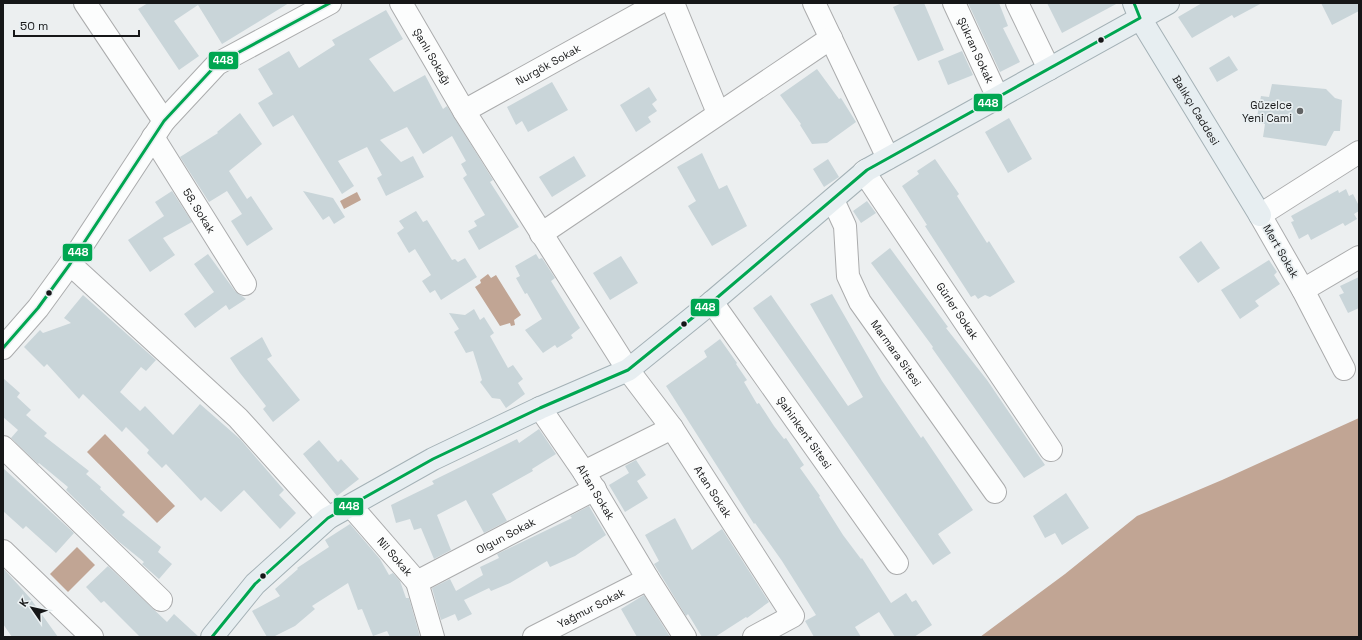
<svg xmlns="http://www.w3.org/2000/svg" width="1362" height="640" font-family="'Space Grotesk',sans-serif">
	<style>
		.water { fill: #c1a594 }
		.building { fill: #c9d5d9 }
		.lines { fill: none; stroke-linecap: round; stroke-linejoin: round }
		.minor-casing { stroke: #abacad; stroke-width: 24 }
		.major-casing { stroke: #a4b1b6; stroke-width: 24 }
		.minor { stroke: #fcfdfd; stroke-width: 22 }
		.major { stroke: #e7eef1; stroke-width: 22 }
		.bus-1-casing { stroke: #eaf0f2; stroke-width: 6 }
		.bus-1 { stroke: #00a651; stroke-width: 3 }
		.bus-dot { fill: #161718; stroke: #eaf0f2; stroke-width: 1.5 }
		.poi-dot { fill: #616364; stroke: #eaf0f2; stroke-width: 1.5 }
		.labels { text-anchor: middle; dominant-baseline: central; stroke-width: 3.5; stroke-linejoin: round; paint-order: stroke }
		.street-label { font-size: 11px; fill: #161718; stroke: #eaf0f2 }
		.poi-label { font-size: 11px; fill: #161718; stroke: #eaf0f2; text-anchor: end }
		.line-badge { stroke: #eaf0f2; stroke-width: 1.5 }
		.badge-label { font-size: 11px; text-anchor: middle; font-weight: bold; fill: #fff }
	</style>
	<rect width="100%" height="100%" fill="#eceff0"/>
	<path class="water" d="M357,192L361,200L344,209L340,201Z
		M488,274L491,278L496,275L521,315L514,320L515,325L511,326L510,323L500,326L475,287L481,283L480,280Z
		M1359,418V637H980L1065,574L1137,516L1222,480Z
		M105,434L175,506L157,523L87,452Z
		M77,547L95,565L68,592L50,574Z"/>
	<path class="building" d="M148,3H289L222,44L198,5L174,21L199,56L179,70L138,9Z
		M902,3H924L944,50L918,61L893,7Z
		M968,3H999L1008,26L1003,28L1020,62L1000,72Z
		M1047,3H1118L1062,33Z
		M1202,3H1262L1234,18L1232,15L1192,38L1178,17Z
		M1321,3H1359V11L1332,25Z
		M386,10L403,39L369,59L394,92L425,75L443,109L447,106L493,180L490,182L519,227L479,250L468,231L477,226L474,221L485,215L463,178L467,175L461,164L466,161L452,136L423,154L407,127L380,140L401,162L413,156L424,177L386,196L377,178L382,175L367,147L338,161L354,186L342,194L293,115L273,127L258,103L273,94L258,69L289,51L299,68L335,45L332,40Z
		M962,51L973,75L948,85L938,61Z
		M1229,56L1238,70L1217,82L1209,68Z
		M817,69L839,99L841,98L856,122L827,143L812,144L800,125L801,124L780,95Z
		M552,82L568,110L528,132L522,121L516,125L507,107Z
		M1272,84L1326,89L1335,98L1342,100L1340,131H1334L1326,146L1263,137L1265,124L1256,122L1261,96L1269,97Z
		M649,87L657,100L652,104L657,111L648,117L651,122L636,132L620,105Z
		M240,113L262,144L229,171L247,199L251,196L273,229L247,246L231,221L242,214L227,191L209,202L180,157L218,133L217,132Z
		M1009,118L1032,159L1008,173L985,132Z
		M702,153L719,189L727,185L747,226L712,246L688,206L696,201L677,167Z
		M574,156L586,176L552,197L539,177Z
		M828,159L839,177L824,187L813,169Z
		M935,159L959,194L957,196L987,243L989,241L1015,282L990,297L985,295L978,299L975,295L971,297L925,226L927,225L902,186L919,174L917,171Z
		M1346,189L1349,196L1353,194L1359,206V211L1354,214L1357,219L1345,226L1343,223L1311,240L1308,234L1299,239L1291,222L1294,221L1291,216L1338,190L1339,193Z
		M172,191L192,222L163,238L175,255L150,272L128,240L164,216L155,202Z
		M303,191L333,198L345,217L334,224L329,216L323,220Z
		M867,201L876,213L861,223L853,211Z
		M416,211L423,222L427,220L452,260L455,259L458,262L465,258L477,277L441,300L435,290L430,293L422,281L431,275L415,249L409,253L397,233L404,228L399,221Z
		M1201,241L1220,268L1198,283L1179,257Z
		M890,248L948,327L946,328L987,380L1045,465L1024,478L932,348L933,347L871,263Z
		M208,254L235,291L246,299L229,310L226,305L195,328L184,314L214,292L194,264Z
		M536,254L539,259L542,258L555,278L551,281L580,328L571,335L573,338L557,348L555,345L543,353L525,330L542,319L527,293L525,294L516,278L520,276L515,266Z
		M621,256L638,283L610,300L593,273Z
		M1269,260L1277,272L1274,275L1280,284L1255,301L1259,306L1240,319L1221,290Z
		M1359,277V308L1348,313L1339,295L1344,293L1340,286Z
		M832,294L882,381L921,438L923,436L973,510L938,534L951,553L933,565L753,308L771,295L848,406L863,397L810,304Z
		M83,295L156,360L146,371L141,367L120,392L140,411L145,406L173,435L200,404L240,439L284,490L279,495L296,513L280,529L244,490L221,512L205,497L201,501L166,464L162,468L147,453L149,450L126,427L122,432L83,394L79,399L47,364L44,367L24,347L40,330L43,333L71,323L64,318Z
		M474,309L480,320L484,317L494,333L490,336L508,368L513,365L523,379L518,383L525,394L506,408L500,399L492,398L480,382L482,380L473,351L466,353L454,332L459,329L449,313L465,315Z
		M262,337L272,356L267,359L300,400L273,422L263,409L266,406L240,373L230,358Z
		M720,339L737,363L736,364L747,380L744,382L757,404L759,403L774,426L784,439L786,438L804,465L800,468L820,496L819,497L843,535L861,559L862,558L891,603L906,593L912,602L916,600L932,625L914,637H895L879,612L855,627L861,637H814L805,621L816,615L782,561L755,523L754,524L666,386L707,357L704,351Z
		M3,378L20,393L17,397L31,410L26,415L47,433L44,436L89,471L86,474L101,487L100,489L125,512L122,515L161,547L158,552L172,564L159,579L142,564L144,562L118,541L66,490L68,487L39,463L38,464L11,438L18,430L3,417Z
		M539,429L556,454L532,469L533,471L492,494L507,521L484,533L466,500L437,515L451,550L434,559L421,528L414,530L410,519L396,523L391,505L434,484L432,481L517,439L519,443Z
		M319,440L338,462L341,459L359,479L337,496L303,454Z
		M636,460L646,475L637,481L648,498L625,512L609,485L629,473L625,466Z
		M3,468L74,533L56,553L26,526L23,529L3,511Z
		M1066,493L1089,528L1062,545L1055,533L1045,538L1033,516Z
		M589,506L606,535L575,556L550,567L547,561L510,583L491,591L489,588L464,600L472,614L458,621L455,614L441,620L432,588L450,579L456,591L483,575L480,567L499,558L497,554L572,518L570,516Z
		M675,518L692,550L722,529L769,602L747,618L746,617L715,637H702L688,614L686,616L654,564L659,561L645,535Z
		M350,524L380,559L389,575L393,573L400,581L406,598H409L420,637H390L387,631L373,636L362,609L358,610L348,583L312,606L315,609L295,626L273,637H267L252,611L280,596L275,589L298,569L297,568L329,547L325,540Z
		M108,566L167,622L174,614L199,637H140L104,601L101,603L86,587Z
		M3,568L30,598L58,637H12L3,624Z
		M644,595L670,637H637L621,609Z"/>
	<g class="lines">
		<defs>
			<g id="minor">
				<path d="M85,3L164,121"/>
				<path id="s1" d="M401,3L464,111L628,370L672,428L793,616L754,637"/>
				<path d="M673,3L718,113"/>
				<path d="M814,3L888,158"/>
				<path id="s2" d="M954,3L998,98"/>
				<path d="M1017,3L1049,69"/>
				<path id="s3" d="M464,111L659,3"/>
				<path id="s4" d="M153,137L245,284"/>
				<path id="s5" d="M867,170L864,172L1051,450"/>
				<path id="s6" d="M833,200L845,226L848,276L860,302L995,492"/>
				<path d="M541,234L831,38"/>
				<path d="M70,264L238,418L328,518"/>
				<path d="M1303,290L1359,257"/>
				<path id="s7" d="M712,302L897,563"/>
				<path d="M3,348L38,308L70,264L164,121L217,64L330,3"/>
				<path d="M1344,369L1303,290L1260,215L1359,152"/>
				<path id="s8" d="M540,408L584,472L648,579L685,637"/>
				<path d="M3,447L161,600"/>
				<path d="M584,472L672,428"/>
				<path id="s9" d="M351,506L417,582L433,637"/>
				<path d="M3,551L92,637"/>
				<path id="s10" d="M417,582L595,489"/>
				<path id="s11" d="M534,637L648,579"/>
			</g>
			<g id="major">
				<path id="s12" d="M1134,3L1140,18L1260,215"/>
				<path d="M212,637L255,584L328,518L433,459L540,408L628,370L712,302L867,170L1168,3"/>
			</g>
		</defs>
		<use href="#minor" class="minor-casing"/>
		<use href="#major" class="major-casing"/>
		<use href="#minor" class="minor"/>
		<use href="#major" class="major"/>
		<defs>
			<path id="bus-1" d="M3,348L38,308L70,264L164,121L217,64L330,3
				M212,637L255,584L328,518L433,459L540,408L628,370L712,302L867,170L1140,18L1134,3"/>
		</defs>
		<use href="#bus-1" class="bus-1-casing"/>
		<use href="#bus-1" class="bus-1"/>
	</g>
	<g class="bus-dot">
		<circle cx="1101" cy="40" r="3.5"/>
		<circle cx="49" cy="293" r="3.5"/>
		<circle cx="684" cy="324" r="3.5"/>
		<circle cx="263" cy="576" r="3.5"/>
	</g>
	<circle class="poi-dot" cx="1300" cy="111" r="4"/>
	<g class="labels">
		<g class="street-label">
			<text stroke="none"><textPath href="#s2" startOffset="52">Şükran Sokak</textPath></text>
			<text stroke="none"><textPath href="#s1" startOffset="62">Şanlı Sokağı</textPath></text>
			<text stroke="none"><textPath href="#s3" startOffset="96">Nurgök Sokak</textPath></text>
			<text stroke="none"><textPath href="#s12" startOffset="124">Balıkçı Caddesi</textPath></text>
			<text stroke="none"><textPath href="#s4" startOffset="87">58. Sokak</textPath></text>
			<text transform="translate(1281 251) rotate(60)">Mert Sokak</text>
			<text stroke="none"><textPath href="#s5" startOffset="171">Gürler Sokak</textPath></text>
			<text stroke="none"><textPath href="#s6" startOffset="170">Marmara Sitesi</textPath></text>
			<text stroke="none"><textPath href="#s7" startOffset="160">Şahinkent Sitesi</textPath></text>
			<text stroke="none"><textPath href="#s1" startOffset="580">Atan Sokak</textPath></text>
			<text stroke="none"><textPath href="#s8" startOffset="101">Altan Sokak</textPath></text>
			<text stroke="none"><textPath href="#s10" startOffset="100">Olgun Sokak</textPath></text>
			<text stroke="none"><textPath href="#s9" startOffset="67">Nil Sokak</textPath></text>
			<text stroke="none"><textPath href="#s11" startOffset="64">Yağmur Sokak</textPath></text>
		</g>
		<g class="poi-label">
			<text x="1292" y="105">Güzelce<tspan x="1292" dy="13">Yeni Cami</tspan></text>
		</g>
	</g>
	<g class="line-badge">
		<rect x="208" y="51" width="31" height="19" rx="4" fill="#00a651"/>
		<rect x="973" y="93" width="30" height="19" rx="4" fill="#00a651"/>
		<rect x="62" y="243" width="31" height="19" rx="4" fill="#00a651"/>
		<rect x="690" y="298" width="30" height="19" rx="4" fill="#00a651"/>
		<rect x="333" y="497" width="31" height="19" rx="4" fill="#00a651"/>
	</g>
	<g class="badge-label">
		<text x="223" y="64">448</text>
		<text x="988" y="107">448</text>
		<text x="78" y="256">448</text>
		<text x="705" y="311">448</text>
		<text x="349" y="510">448</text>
	</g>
	<rect width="1362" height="640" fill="none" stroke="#161718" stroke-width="8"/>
	<g transform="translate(32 608) rotate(304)" stroke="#eaf0f2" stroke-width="3" paint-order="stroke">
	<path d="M0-3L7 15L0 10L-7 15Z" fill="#161718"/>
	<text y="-6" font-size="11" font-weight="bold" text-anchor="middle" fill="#161718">K</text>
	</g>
	<path d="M14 30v6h125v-6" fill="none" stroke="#161718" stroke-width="2"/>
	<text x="20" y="30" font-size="12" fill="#161718" stroke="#eaf0f2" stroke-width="3" paint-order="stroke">50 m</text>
</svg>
